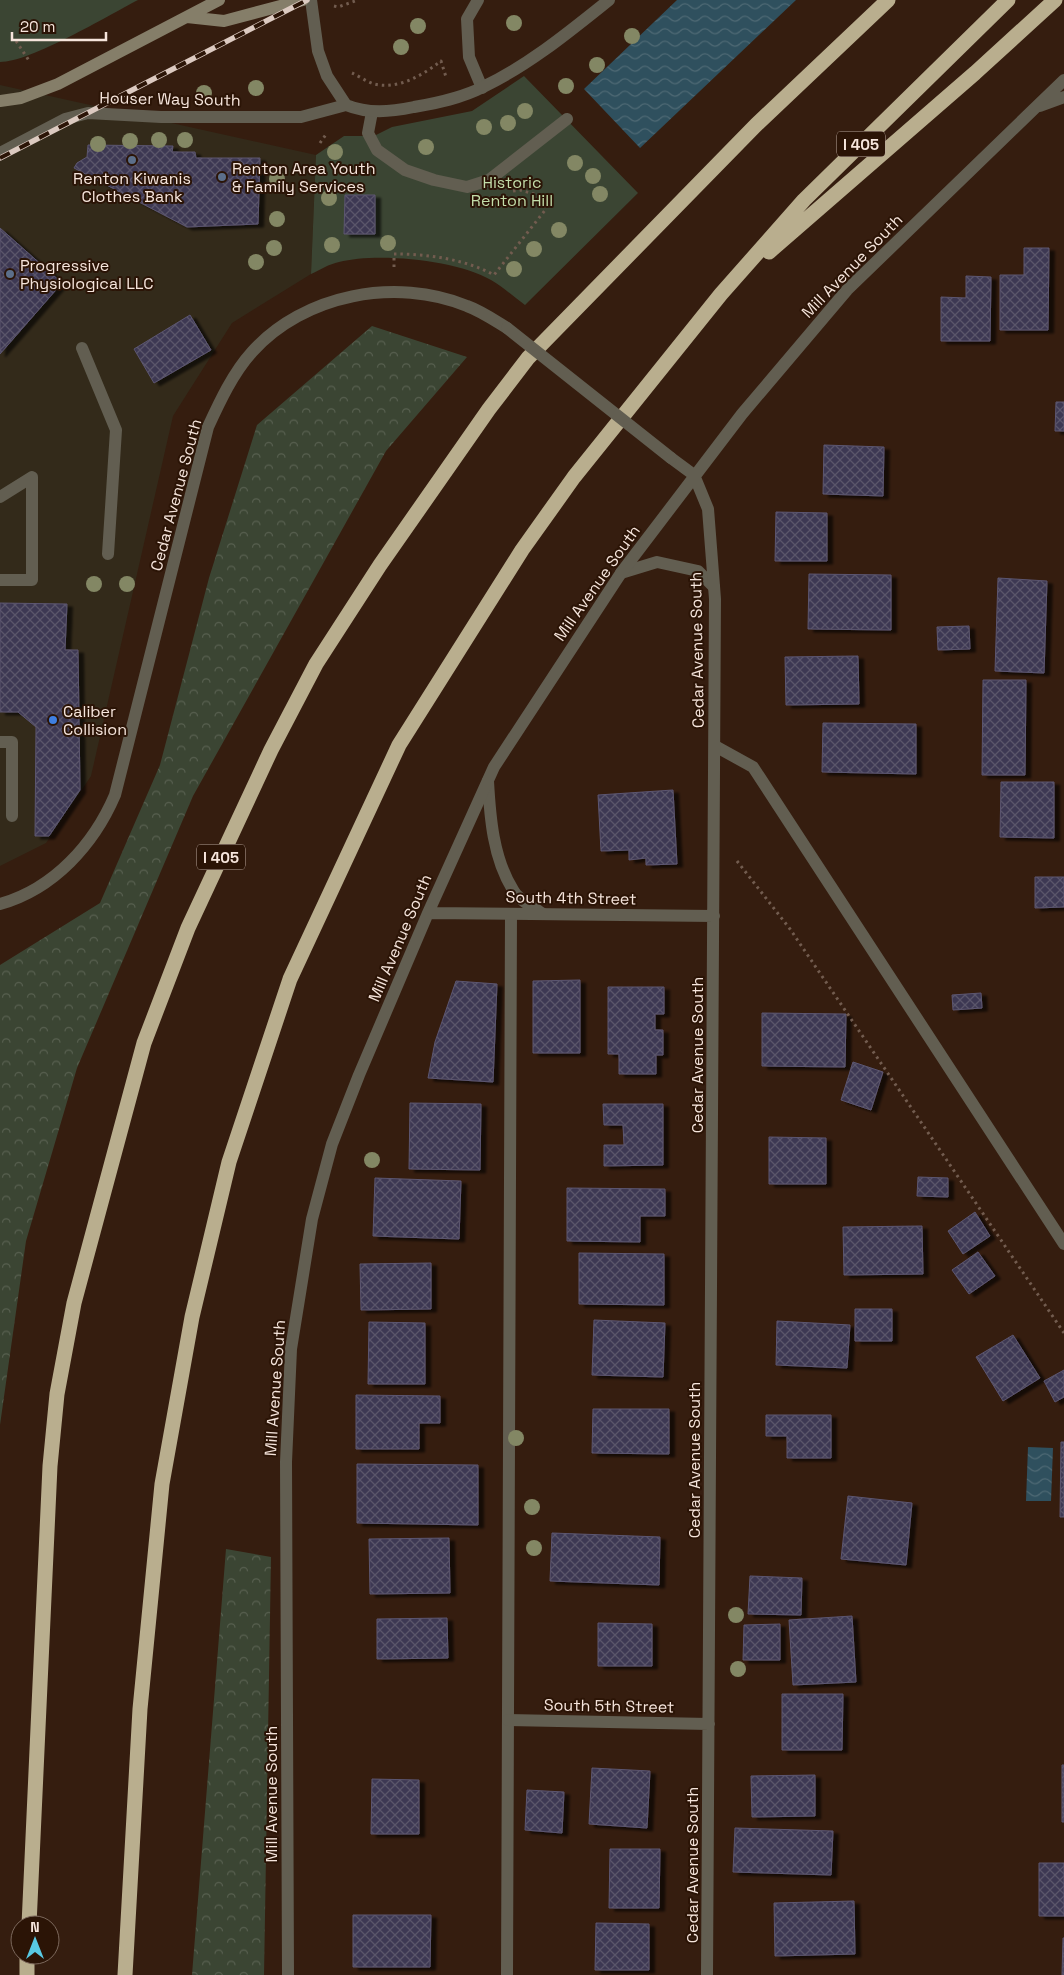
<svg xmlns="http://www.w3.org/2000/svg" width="1064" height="1975" font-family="'Space Grotesk',sans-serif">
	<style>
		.commercial { fill: #332a1a }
		.forest { fill: url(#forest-crowns) }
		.park { fill: #3b4533 }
		.water { fill: url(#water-waves) }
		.building { fill: url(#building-cross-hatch); stroke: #5c5671; filter: url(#shadow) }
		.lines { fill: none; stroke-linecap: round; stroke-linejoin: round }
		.path { stroke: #725c4f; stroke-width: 3; stroke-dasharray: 2.5 4; stroke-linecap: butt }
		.service { stroke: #625e51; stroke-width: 12 }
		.minor { stroke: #625e51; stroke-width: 12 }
		.secondary { stroke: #857e69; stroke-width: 12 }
		.motorway { stroke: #b9ae8e; stroke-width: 15 }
		.rail-casing { stroke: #dccac1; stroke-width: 5.5 }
		.rail { stroke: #2b1406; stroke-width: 4; stroke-dasharray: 11; stroke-linecap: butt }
		.minor-bridge { stroke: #625e51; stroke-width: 12 }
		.tree { fill: #838764 }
		.service-dot { fill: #5c6f8a; stroke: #2b1406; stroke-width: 2 }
		.shop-dot { fill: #3f7fe0; stroke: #2b1406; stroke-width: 2 }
		.labels { text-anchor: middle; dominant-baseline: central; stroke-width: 4; stroke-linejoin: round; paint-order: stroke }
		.shield { fill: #2b1406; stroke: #b9a69c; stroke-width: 1 }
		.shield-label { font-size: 15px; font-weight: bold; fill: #f6e5dc }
		.street-label { font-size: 16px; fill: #f6e5dc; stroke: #2b1406 }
		.poi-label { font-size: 16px; fill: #f6e5dc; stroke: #2b1406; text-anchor: start }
		.park-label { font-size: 16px; fill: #c3deaa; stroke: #2b1406 }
	</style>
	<defs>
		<pattern id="forest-crowns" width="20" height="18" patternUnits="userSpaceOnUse" patternTransform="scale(1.25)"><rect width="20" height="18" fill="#3b4533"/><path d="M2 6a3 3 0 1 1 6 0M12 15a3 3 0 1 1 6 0" fill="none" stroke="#586050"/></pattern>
		<pattern id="water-waves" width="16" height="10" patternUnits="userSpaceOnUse" patternTransform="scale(1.25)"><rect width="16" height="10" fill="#2f505e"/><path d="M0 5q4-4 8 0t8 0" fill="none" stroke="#4e6974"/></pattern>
		<pattern id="building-cross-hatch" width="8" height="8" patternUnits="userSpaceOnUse" patternTransform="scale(1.25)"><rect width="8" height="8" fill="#3e3852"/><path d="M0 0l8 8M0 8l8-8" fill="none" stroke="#5a556a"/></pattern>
		<filter id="shadow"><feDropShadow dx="5.5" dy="3" stdDeviation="1" flood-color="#0009"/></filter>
	</defs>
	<rect width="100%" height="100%" fill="#351d0f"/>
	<path class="commercial" d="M0,85L316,155L311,274L232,323L173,416L91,776L46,843L0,866Z"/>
	<path class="forest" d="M372,326L467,357L386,451L193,796L77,1068L26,1241L0,1425V965L100,903L160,765L209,578L257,425Z
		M226,1549L271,1557L264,1975H192Z"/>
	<path class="park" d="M0,0H138C107,16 31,62 0,62Z
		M524,76L638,193L525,305C514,297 503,287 491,280C457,260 377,252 339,262C329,264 320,270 311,274L316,155L344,136H374L392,127L472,111Z"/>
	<path class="water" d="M677,0H796L640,148L584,89Z
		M1028,1447L1053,1448L1051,1501H1026Z"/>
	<path class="building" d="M88,145L173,146L172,152H195L196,158H260L258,224L187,227L74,168L77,163L87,157Z
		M345,195H375V234H344Z
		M0,228L62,283L0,354Z
		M1024,248H1049L1048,330H1000V275H1024Z
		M966,276L991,277L990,341H941V297L966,298Z
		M190,315L211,350L154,383L134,349Z
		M1056,402H1064V431H1055Z
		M824,445L884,447L883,496L823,494Z
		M776,512L827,513V561H775Z
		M809,574L891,575V630L808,629Z
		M998,578L1047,581L1044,673L995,671Z
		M0,603L67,604L65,650H78L80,790L49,836H35L36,727L18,712H0Z
		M969,626L970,649L938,650L937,627Z
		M858,656L859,704L786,705L785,657Z
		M983,680H1026L1025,775H982Z
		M823,723L916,724V774L822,772Z
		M1001,782H1054V838L1000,837Z
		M673,790L677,864L646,865V858L629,860V850L601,851L598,795Z
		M1035,877H1064V907L1035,908Z
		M580,980V1053H533V981Z
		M456,981L497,984L493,1082L428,1078L435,1042Z
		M608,987H664V1014H655V1030H663V1055H656V1074H619V1054H608Z
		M981,993L982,1008L953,1010L952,995Z
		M762,1013L846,1014L845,1067L762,1066Z
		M853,1062L883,1072L871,1110L841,1100Z
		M410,1103L481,1104L480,1170L409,1169Z
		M603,1104H663V1165L604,1166V1145H624L623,1125H604Z
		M769,1137L826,1138V1184H769Z
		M918,1177L948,1178V1197L917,1196Z
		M375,1178L461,1181L459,1239L373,1236Z
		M567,1188L665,1189V1216H640V1242L567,1241Z
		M975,1212L990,1236L963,1254L948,1231Z
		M922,1226L923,1274L844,1275L843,1227Z
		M978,1252L995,1276L969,1294L952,1270Z
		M579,1253L664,1254V1305L579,1304Z
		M431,1263V1309L361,1310L360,1264Z
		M855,1309H892V1341H855Z
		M594,1320L665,1323L663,1377L592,1375Z
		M777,1321L850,1325L847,1368L776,1365Z
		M369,1322L425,1323V1384H368Z
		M1013,1335L1040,1378L1003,1401L976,1357Z
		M1064,1370V1397L1055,1402L1044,1381Z
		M356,1395L440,1396V1423H419V1449H356Z
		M593,1409H669V1454L592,1453Z
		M766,1415H831V1458H787V1436H766Z
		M1061,1442H1064V1517H1060Z
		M357,1464L478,1465V1525L357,1523Z
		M848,1496L912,1503L906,1565L841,1559Z
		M552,1533L660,1537L659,1585L550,1581Z
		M449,1538L450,1593L370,1594L369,1539Z
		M750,1576L802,1578L801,1615L748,1614Z
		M852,1616L856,1682L793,1685L789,1620Z
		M447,1618L448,1658L377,1659V1619Z
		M598,1623L652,1624V1666H598Z
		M780,1624V1660H743L744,1625Z
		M782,1694H843L842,1750H782Z
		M1062,1765H1064V1822H1062Z
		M592,1768L650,1771L647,1828L589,1824Z
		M815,1775V1816L752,1817L751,1776Z
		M372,1779L419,1780V1834H371Z
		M527,1790L564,1792L562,1833L525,1830Z
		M735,1828L833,1831L831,1875L733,1872Z
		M610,1849H660L659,1908H609Z
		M1039,1863H1064V1916H1039Z
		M854,1901L855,1954L775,1956L774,1903Z
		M353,1915H431L430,1967H353Z
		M596,1923L649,1924V1970H595Z
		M1063,1938H1064V1975H1062Z"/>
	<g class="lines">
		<path class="path" d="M334,6L338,7L358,0
			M16,41L30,62
			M352,73C359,76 367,82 374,84C398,90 423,75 441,61L446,77
			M320,143L327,133
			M394,267V254C427,254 465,259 494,275L546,209L541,196L520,190L513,191
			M737,861L790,929L1064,1333"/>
		<path class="service" d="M478,0L467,19L469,57L482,88
			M372,112L368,133L377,150L405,170L434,180L467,187L489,180L567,119
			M82,348L116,430L108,554
			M0,497L32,477V580H0
			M621,573L657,562L698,571L714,587
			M0,742H12V816
			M715,746L753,767L1064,1244
			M488,781C490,817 493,858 513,890C518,900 535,908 543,914
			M507,1975L511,914"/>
		<path class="minor" d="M311,0L318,51L327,76L346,105
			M346,105C368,114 390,112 414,107C437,103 462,98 483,87C529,65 569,32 609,0
			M1040,106L1064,97
			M0,153L65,119L88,113L161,117H301L346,105
			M671,458L694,475L708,509L715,599L707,1975
			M0,904C54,889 94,844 115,795L208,427C220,401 233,373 252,352C304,294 396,277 467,306C481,311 494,320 507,328
			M428,913L714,916
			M508,1720L709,1724
			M288,1975L286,1462L291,1349L312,1219L332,1144L359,1075L428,913L494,767L621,573L742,414L847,290L1064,80"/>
		<path class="secondary" d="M187,17L224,21L303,0
			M0,101L21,98L58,84L219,0"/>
		<path class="motorway" d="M769,252L975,73L1055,0
			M29,1925L50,1466L57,1394L74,1303L144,1043L188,928L271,750L316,664L380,565L489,409L528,358L756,125L888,0
			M27,1975V1955
			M125,1975L140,1709L162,1484L192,1317L229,1162L290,979L399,745L522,550L574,477L721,294L804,200L1008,0"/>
		<defs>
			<path id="rail" d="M0,158L307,0"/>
		</defs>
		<use href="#rail" class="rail-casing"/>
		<use href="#rail" class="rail"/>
		<path class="minor-bridge" d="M507,328L671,458"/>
	</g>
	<g class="tree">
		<circle cx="514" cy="23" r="8"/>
		<circle cx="418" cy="26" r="8"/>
		<circle cx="632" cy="36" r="8"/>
		<circle cx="401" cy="47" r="8"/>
		<circle cx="597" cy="65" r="8"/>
		<circle cx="566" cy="86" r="8"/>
		<circle cx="256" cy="88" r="8"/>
		<circle cx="204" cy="93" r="8"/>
		<circle cx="525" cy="111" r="8"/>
		<circle cx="508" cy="123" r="8"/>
		<circle cx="484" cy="127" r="8"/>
		<circle cx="159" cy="140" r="8"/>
		<circle cx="185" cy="140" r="8"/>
		<circle cx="130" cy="141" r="8"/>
		<circle cx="98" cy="144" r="8"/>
		<circle cx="426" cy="147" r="8"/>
		<circle cx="335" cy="152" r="8"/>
		<circle cx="575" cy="163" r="8"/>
		<circle cx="593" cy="176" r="8"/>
		<circle cx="277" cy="179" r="8"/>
		<circle cx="600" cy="194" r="8"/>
		<circle cx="329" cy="198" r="8"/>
		<circle cx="277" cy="219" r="8"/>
		<circle cx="559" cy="230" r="8"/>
		<circle cx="388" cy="243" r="8"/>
		<circle cx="332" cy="245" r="8"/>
		<circle cx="274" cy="248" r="8"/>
		<circle cx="534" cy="249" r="8"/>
		<circle cx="256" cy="262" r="8"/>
		<circle cx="514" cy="269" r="8"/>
		<circle cx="94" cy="584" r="8"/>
		<circle cx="127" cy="584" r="8"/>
		<circle cx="372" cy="1160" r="8"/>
		<circle cx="516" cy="1438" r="8"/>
		<circle cx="532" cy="1507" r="8"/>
		<circle cx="534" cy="1548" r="8"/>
		<circle cx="736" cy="1615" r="8"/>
		<circle cx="738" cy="1669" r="8"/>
	</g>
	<g class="service-dot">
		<circle cx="132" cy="160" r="5"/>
		<circle cx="222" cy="177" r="5"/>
		<circle cx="10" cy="274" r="5"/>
	</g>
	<circle class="shop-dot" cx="53" cy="720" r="5"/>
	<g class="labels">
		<g class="shield">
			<rect x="837" y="131.5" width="48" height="25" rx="4"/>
			<rect x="197" y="844.5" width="48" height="25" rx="4"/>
		</g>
		<g class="shield-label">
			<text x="861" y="144">I 405</text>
			<text x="221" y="857">I 405</text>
		</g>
		<g class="street-label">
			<text transform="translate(170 99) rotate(1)">Houser Way South</text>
			<text transform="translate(852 266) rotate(-46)">Mill Avenue South</text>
			<text transform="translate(176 495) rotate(-75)">Cedar Avenue South</text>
			<text transform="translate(597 583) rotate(-55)">Mill Avenue South</text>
			<text transform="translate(697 650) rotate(-91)">Cedar Avenue South</text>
			<text transform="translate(571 898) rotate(1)">South 4th Street</text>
			<text transform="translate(400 938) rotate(-67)">Mill Avenue South</text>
			<text transform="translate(697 1055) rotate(-90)">Cedar Avenue South</text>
			<text transform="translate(275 1388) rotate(-86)">Mill Avenue South</text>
			<text transform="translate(694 1460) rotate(-90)">Cedar Avenue South</text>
			<text transform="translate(609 1706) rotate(1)">South 5th Street</text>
			<text transform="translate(271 1794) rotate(-90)">Mill Avenue South</text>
			<text transform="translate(692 1865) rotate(-90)">Cedar Avenue South</text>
		</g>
		<g class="poi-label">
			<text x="232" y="168">Renton Area Youth<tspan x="232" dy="18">&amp; Family Services</tspan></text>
			<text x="132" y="178" text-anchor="middle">Renton Kiwanis<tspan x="132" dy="18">Clothes Bank</tspan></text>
			<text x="20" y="265">Progressive<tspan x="20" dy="18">Physiological LLC</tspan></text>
			<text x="63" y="711">Caliber<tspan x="63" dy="18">Collision</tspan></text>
		</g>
		<g class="park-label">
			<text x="512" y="182">Historic<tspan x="512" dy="18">Renton Hill</tspan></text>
		</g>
	</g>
	<g transform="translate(35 1940)"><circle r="24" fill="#2b1406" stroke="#7c685c"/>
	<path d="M0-4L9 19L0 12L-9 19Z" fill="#58c9e3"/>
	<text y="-8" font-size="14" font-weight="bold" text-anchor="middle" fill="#f6e5dc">N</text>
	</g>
	<path d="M12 32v8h94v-8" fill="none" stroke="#f6e5dc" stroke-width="2.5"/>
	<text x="20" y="32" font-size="15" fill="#f6e5dc" stroke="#2b1406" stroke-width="4" paint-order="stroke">20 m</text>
</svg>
